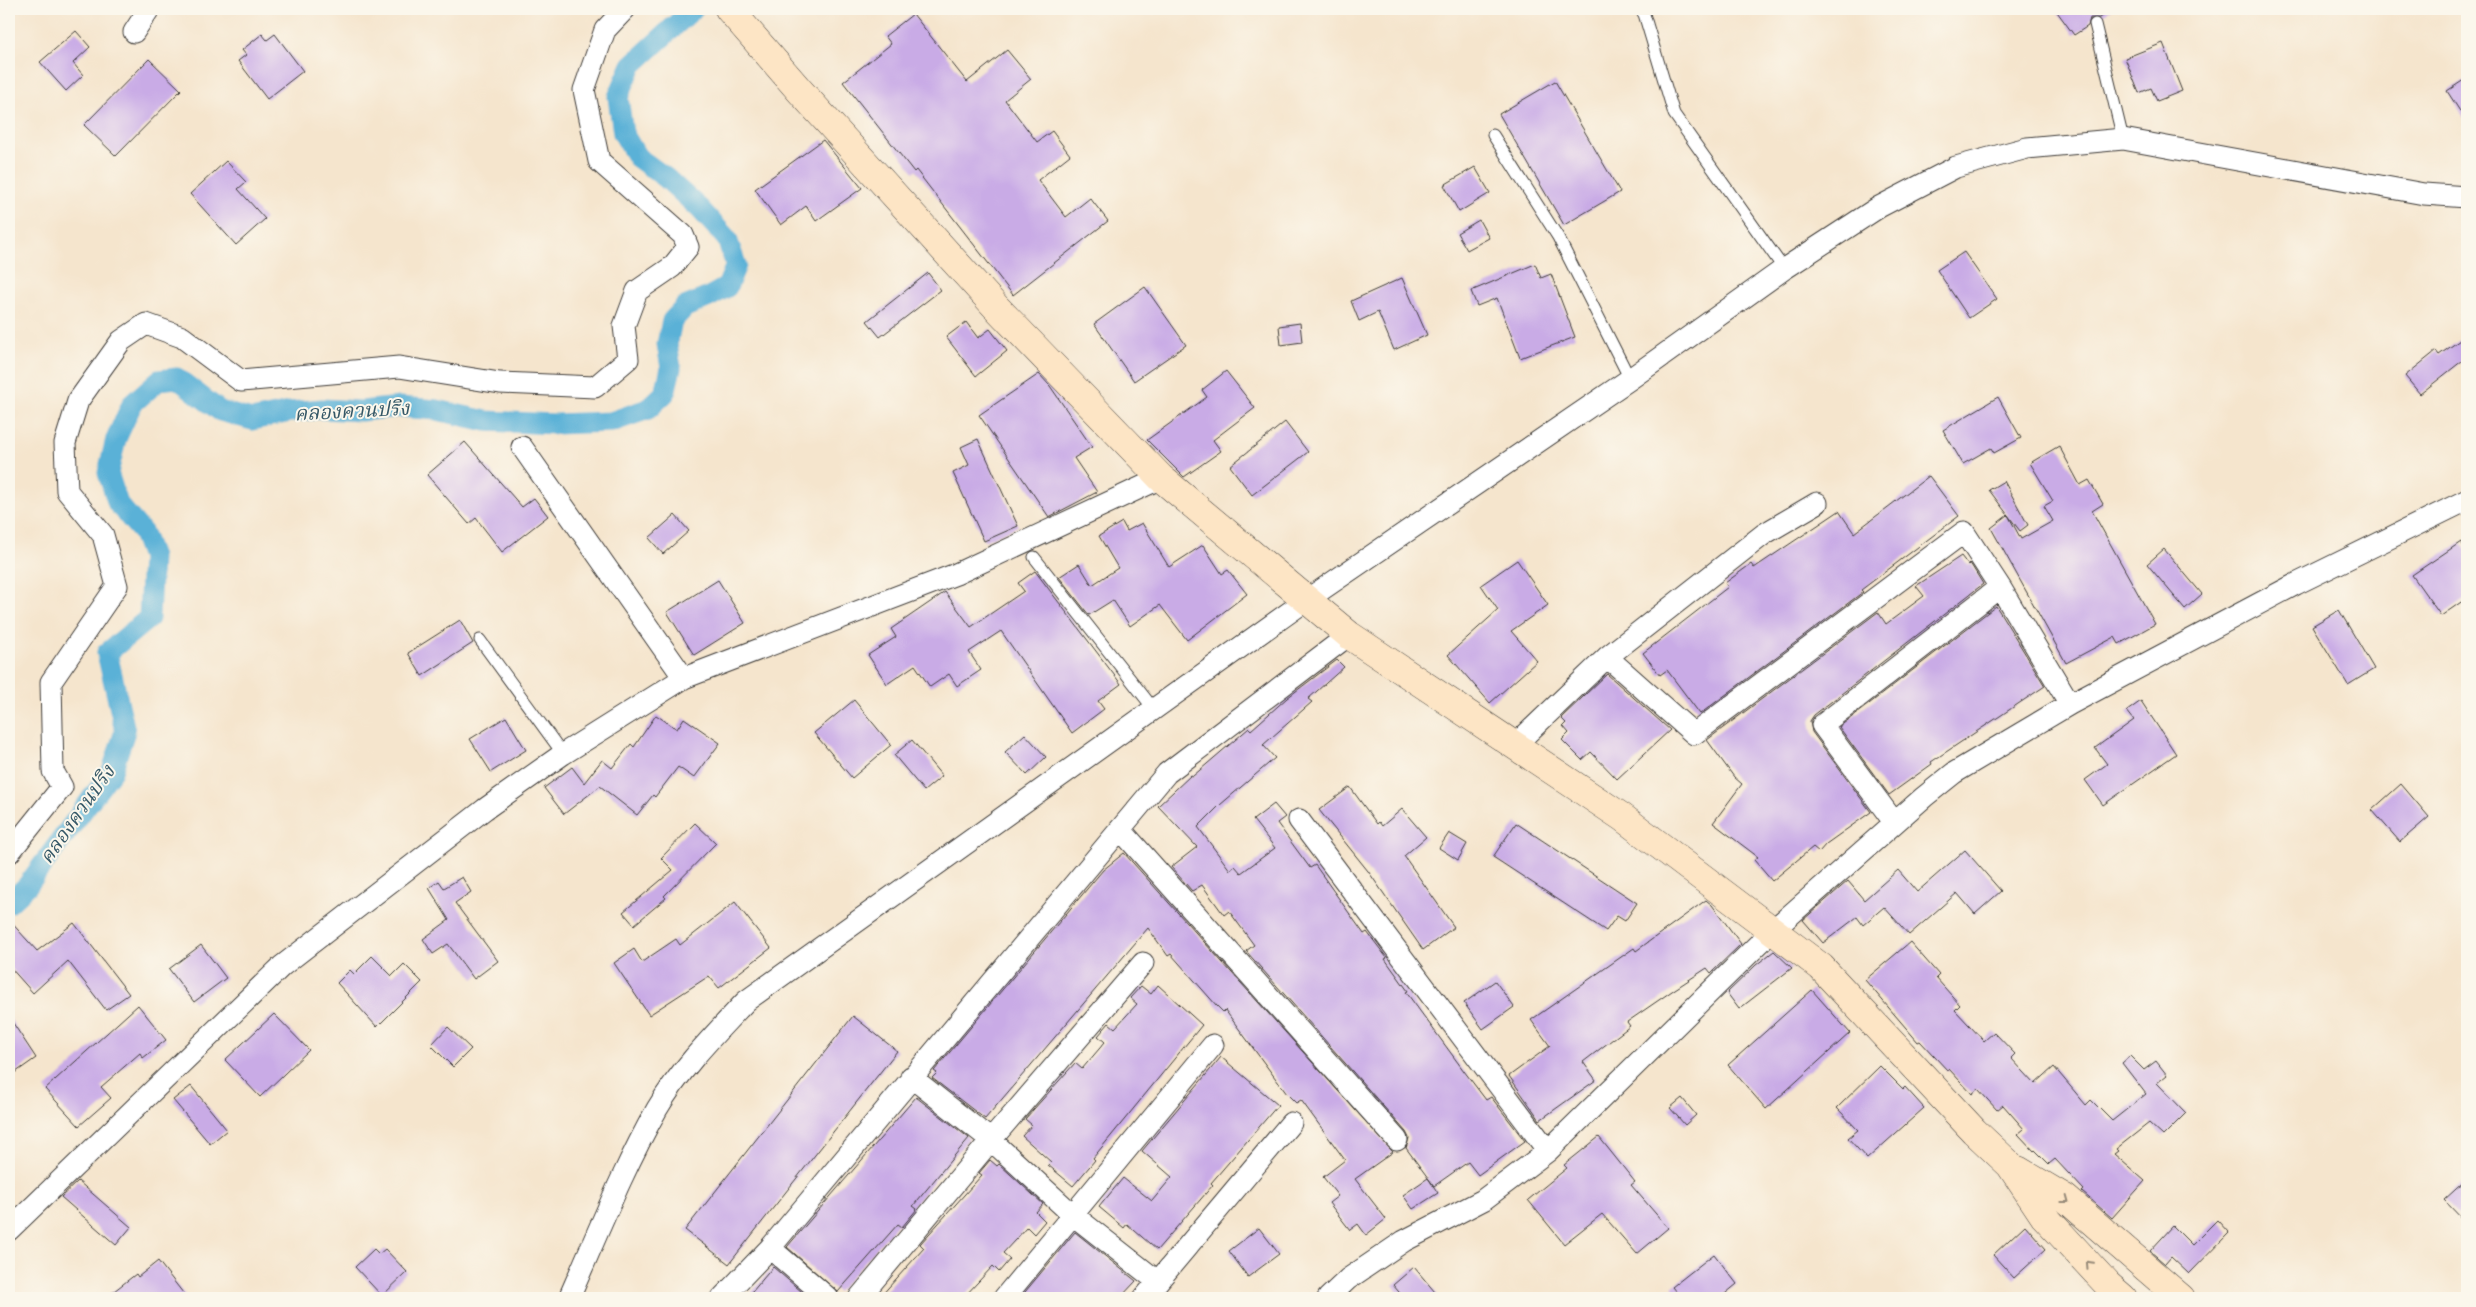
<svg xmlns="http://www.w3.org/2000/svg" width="2476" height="1307" font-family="'IM FELL DW Pica','Noto Serif Thai',serif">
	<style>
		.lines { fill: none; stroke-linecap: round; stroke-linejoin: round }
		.canal { stroke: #5ab1d7; stroke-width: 21 }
		.building { fill: #c9abe6 }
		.lane-casing { stroke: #3d3a37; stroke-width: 13 }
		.street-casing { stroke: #3d3a37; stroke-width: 23 }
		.secondary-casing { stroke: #3d3a37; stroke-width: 29 }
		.lane { stroke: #fff; stroke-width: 11 }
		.street { stroke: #fff; stroke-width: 21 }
		.secondary { stroke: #fde5c5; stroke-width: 28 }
		.oneway { stroke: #988b79 }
		.labels { text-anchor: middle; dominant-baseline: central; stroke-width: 4; stroke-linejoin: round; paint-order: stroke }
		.water-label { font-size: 20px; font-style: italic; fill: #355867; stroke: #fbf7ec }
	</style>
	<rect width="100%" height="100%" fill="#fbf7ec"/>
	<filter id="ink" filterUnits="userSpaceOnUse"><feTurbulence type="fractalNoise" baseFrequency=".02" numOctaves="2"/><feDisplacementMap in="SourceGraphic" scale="10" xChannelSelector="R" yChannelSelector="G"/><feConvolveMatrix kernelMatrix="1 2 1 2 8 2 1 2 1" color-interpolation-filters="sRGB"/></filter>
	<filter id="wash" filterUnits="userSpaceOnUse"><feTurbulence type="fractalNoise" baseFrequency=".0096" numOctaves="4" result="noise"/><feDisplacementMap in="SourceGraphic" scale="20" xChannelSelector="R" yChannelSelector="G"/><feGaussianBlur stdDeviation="1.12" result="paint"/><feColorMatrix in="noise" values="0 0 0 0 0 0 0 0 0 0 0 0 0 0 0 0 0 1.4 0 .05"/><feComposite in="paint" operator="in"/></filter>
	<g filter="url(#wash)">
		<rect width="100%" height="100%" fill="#f5e5cd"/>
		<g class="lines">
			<path class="canal" d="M9,903L27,886L112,771L125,731L107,653L149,618L152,557L143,533L118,504L108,473L116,439L132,404L159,380L177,378L220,411L252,420L290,412L322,409L361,411L400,407L437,410L486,421L555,424L611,422L648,409L665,393L671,368L667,344L672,321L685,307L709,297L727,287L736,265L727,239L700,209L666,178L637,157L623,133L618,97L632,65L693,9"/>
		</g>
		<g id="blocks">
			<path class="building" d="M2055,9H2112L2099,18H2090L2088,26L2074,35Z
				M913,14L967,82L1007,50L1031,79L1005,100L1037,142L1052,131L1070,155L1038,180L1066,217L1090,198L1108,221L1013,295L916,170L914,172L843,82L891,44L885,36Z
				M76,31L90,47L73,63L83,75L66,91L40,62Z
				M262,34L267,40L275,34L303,71L267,99L238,61L246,55L242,50Z
				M2163,43L2182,91L2157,101L2151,88L2139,93L2125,58Z
				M149,59L181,90L116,156L84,125Z
				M2467,78V122L2447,91Z
				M1555,81L1620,192L1564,225L1499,114Z
				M823,140L862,188L816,221L806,206L781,225L755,189Z
				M226,161L246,182L238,189L265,219L236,245L190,194Z
				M1475,167L1490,193L1459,212L1444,185Z
				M1479,220L1489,238L1467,250L1457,233Z
				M1964,252L1997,299L1969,318L1937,270Z
				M1535,264L1541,278L1551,274L1575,337L1520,358L1497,298L1477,306L1471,291Z
				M928,273L941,290L880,337L867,321Z
				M1402,278L1427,335L1394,350L1378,312L1359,321L1351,301Z
				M1145,287L1186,345L1134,381L1094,324Z
				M966,322L978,338L990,329L1007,351L976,376L946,337Z
				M1300,323L1302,342L1281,345L1279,326Z
				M2467,335V357L2420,394L2405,376L2436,351L2439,355Z
				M1226,371L1255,408L1213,440L1221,451L1184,477L1147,440L1207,397L1202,390Z
				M1039,374L1050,386L1092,447L1074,458L1097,492L1049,517L979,415Z
				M1998,397L2021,438L1994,453L1991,448L1963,464L1943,430Z
				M1285,422L1308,452L1252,495L1230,466Z
				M978,439L1018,526L984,541L953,473L969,465L961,447Z
				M465,442L522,507L534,498L548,516L502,552L476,518L469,524L427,475Z
				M2059,446L2080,485L2089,480L2103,504L2092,511L2155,624L2119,644L2115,637L2066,663L1991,528L2008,515L2021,539L2053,521L2044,506L2053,501L2030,463Z
				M1929,476L1959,516L1861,590L1863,592L1700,714L1667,670L1660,675L1643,653L1728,587L1725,583L1751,564L1754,568L1839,511L1854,533Z
				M2004,481L2028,525L2020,531L1989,490Z
				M675,515L689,531L663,554L649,538Z
				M1122,522L1127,531L1142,523L1169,567L1203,545L1222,574L1228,570L1247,594L1187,640L1160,605L1130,626L1113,600L1089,615L1059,577L1079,564L1092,585L1118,568L1099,536Z
				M2461,542L2467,551V598L2441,616L2412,575Z
				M2164,549L2202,594L2185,609L2147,564Z
				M1961,556L1968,565L1970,563L1983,584L1814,715L1810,721L1812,732L1871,812L1826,844L1819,852L1813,847L1772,881L1754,860L1758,857L1713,823L1742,784L1734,777L1707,740L1878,612L1886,624L1924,596L1916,586Z
				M1517,560L1548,605L1511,631L1537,661L1490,703L1448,655L1498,610L1481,585Z
				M1035,571L1121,684L1098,701L1104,709L1072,733L1001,631L969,652L981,670L957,686L949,674L930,687L915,665L887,684L868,655L896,637L891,629L945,592L971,627L1024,591L1018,583Z
				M718,580L745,623L694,655L667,612Z
				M1996,606L2045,686L1931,762L1932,764L1889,795L1839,727Z
				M2339,610L2374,669L2348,685L2312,626Z
				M460,620L473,643L422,676L408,653Z
				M1337,660L1344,667L1308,699L1312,702L1263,745L1275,758L1220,805L1198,827L1230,870L1235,866L1241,873L1275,848L1253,820L1274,804L1285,817L1277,823L1310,868L1315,865L1364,934L1367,932L1387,958L1385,959L1408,991L1406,992L1464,1071L1486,1100L1491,1097L1525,1141L1478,1175L1468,1162L1434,1186L1406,1148L1409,1138L1406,1132L1246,951L1254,945L1229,911L1224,915L1202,885L1192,891L1171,867L1197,847L1158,806L1191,775L1193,776L1249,728L1251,730L1287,698Z
				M1607,674L1670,730L1617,779L1591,752L1582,760L1562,740L1569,733L1563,726L1566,723L1561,718Z
				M854,700L891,745L852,778L814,733Z
				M2141,701L2176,754L2103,805L2085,780L2107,764L2095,748L2134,720L2127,711Z
				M656,715L677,729L684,718L720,743L694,778L678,767L655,797L653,795L637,815L600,786L564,814L544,788L572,767L584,783L602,760L612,768L631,744L634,747Z
				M506,717L526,750L491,772L470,739Z
				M1025,734L1046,757L1027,775L1005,752Z
				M912,740L942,776L924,791L894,755Z
				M2401,784L2429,817L2400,842L2372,810Z
				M1350,787L1377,824L1379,822L1382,826L1402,809L1426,837L1404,856L1454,927L1423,950L1368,871L1319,810Z
				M695,823L716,843L664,896L666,898L634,925L623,912L673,870L661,858Z
				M1516,823L1637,903L1625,921L1617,916L1606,931L1493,857Z
				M1449,833L1467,844L1458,860L1439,848Z
				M1965,850L2001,891L1975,914L1957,893L1909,935L1884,907L1863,925L1857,917L1823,943L1803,920L1848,881L1864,900L1898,870L1917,892Z
				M1124,853L1393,1152L1355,1179L1386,1219L1366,1235L1358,1224L1350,1230L1329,1203L1338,1196L1323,1177L1345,1160L1301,1100L1296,1103L1287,1094L1225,1010L1223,1012L1217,1006L1171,954L1168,956L1148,928L985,1119L932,1078L937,1073L934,1071L1103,870Z
				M462,877L471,892L455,903L498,961L474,979L448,944L433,954L423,939L449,920L429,888L439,881L444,888Z
				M1706,900L1712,905L1741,944L1711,973L1707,968L1672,991L1627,1022L1630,1026L1583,1062L1596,1080L1540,1120L1509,1076L1550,1046L1531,1020L1634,948L1636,951Z
				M735,902L771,948L719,988L709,976L649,1015L614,963L634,949L642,962L676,939L680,945Z
				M9,920L37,951L74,923L129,994L106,1010L68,961L33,993L9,966Z
				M1910,942L1939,975L1936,978L1960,1005L1955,1010L1984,1041L1994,1032L2015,1054L2011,1058L2035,1084L2054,1067L2086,1105L2091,1100L2112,1121L2146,1094L2122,1063L2130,1056L2144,1070L2156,1061L2167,1075L2157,1083L2186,1113L2163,1136L2149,1123L2116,1149L2118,1151L2114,1154L2145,1181L2112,1218L2082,1192L2084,1190L2055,1159L2049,1164L2035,1150L2034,1151L2018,1134L2024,1129L2003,1105L1997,1110L1978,1089L1972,1094L1949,1069L1948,1071L1920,1041L1918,1042L1865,980Z
				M201,945L226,978L194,1002L169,969Z
				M1774,951L1792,968L1739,1009L1727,993L1756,965Z
				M372,956L392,976L404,964L422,982L377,1027L337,983L350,970L354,974Z
				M1495,981L1514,1007L1483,1029L1464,1003Z
				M1158,985L1202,1025L1093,1158L1095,1160L1073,1186L1048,1165L1051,1162L1022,1136L1032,1125L1025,1119L1075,1063L1082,1069L1105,1042L1098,1036L1109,1023L1115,1028L1137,1004L1130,998L1141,986L1151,994Z
				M1812,990L1850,1033L1766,1109L1728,1065Z
				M138,1005L166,1040L143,1058L140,1053L101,1087L111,1098L79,1126L45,1089Z
				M274,1014L309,1050L260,1097L225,1060Z
				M853,1016L897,1051L729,1264L685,1230Z
				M9,1017L36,1058L9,1077Z
				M448,1027L471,1049L453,1067L431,1045Z
				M1221,1057L1278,1105L1211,1183L1213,1185L1157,1250L1127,1224L1124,1228L1099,1207L1123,1178L1152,1201L1172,1177L1142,1151Z
				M1880,1066L1903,1089L1905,1087L1924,1108L1867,1159L1848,1138L1858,1130L1837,1108Z
				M191,1086L227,1130L210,1144L173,1100Z
				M916,1097L969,1138L913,1206L917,1209L902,1227L898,1224L838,1292L787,1247Z
				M1682,1098L1696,1115L1685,1125L1670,1108Z
				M1599,1137L1635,1182L1631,1185L1668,1228L1637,1254L1602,1214L1564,1244L1528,1200L1567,1168L1564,1165Z
				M990,1160L997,1166L999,1164L1043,1204L1036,1212L1045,1221L1034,1234L1027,1227L1003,1253L1010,1259L999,1272L993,1266L963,1298H879L924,1248L920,1244L982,1175L979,1173Z
				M1428,1178L1438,1193L1413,1209L1403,1195Z
				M2467,1179V1224L2444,1200Z
				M78,1181L131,1227L116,1245L61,1197Z
				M2217,1220L2229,1233L2189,1274L2171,1257L2165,1264L2150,1251L2173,1226L2192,1245Z
				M2025,1225L2046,1249L2014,1278L1993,1255Z
				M1259,1228L1279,1254L1248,1277L1229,1251Z
				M1075,1232L1136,1281L1120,1298H1020Z
				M374,1249L379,1254L385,1249L407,1272L382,1296L355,1267Z
				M1714,1254L1737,1284L1720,1298H1681L1672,1287Z
				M158,1261L187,1298H105L136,1274L138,1277Z
				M773,1267L809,1298H747Z
				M1414,1267L1440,1298H1404L1393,1285Z"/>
		</g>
	</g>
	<g filter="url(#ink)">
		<use href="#blocks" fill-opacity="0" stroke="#3d3a37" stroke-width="1"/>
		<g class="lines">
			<defs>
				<path id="lane" d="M1640,9L1644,14L1674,114L1784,269
					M2095,24L2123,139
					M1493,135L1558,237L1630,379
					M1034,557L1153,708
					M480,640L563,754"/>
				<path id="street" d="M134,32L149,9
					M522,447L684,678
					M1607,657L1694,734L1964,532L2000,587L2070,704
					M1514,746L1607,657L1764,534L1817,503
					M1299,820L1548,1151
					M1894,822L1822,725L2000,587
					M1120,829L1397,1140
					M9,853L62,787L53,771L51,682L117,586L103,535L67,491L65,443L78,401L121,341L146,324L182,337L241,381L399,367L500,383L595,387L628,359L624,326L637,291L672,267L688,247L683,235L599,161L584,90L605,30L625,9
					M911,1077L991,1140L1073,1215L1157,1281
					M9,1230L282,966L485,809L563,754L684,678L956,574L1161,478
					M770,1248L828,1298
					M569,1298C597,1235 623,1169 657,1109C681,1068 714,1035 746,1001L1308,599L1630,379L1784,269L1879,207L1956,167L2027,148L2123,139L2424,194L2467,197
					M722,1298L770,1248L1167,773L1349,635
					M859,1298L991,1140L1143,963
					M1004,1298L1213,1045
					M1144,1298L1291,1123
					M1328,1298L1348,1279L1404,1241L1483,1200L1548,1151L1772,931L1924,797L1954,773L2070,704L2296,584L2467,500"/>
				<path id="secondary" d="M729,9L800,91L996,307L1161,478L1349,635L1622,817L1821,967L1974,1131L2010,1165L2044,1216L2108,1285L2123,1298
					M2018,1170L2065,1198L2181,1298"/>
			</defs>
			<use href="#lane" class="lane-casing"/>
			<use href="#street" class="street-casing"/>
			<use href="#secondary" class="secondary-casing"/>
			<use href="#lane" class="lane"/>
			<use href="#street" class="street"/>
			<use href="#secondary" class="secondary"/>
		</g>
		<defs><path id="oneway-chevron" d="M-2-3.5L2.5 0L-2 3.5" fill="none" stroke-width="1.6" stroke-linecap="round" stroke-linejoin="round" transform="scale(1.25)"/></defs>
		<g class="oneway">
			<use href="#oneway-chevron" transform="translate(2066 1200) rotate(37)"/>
			<use href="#oneway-chevron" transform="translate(2089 1264) rotate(-133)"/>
		</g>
	</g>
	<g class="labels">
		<g class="water-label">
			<text transform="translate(352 412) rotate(-3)">คลองควนปริง</text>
			<text transform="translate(78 815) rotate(-55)">คลองควนปริง</text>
		</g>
	</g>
	<rect width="2476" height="1307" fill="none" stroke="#fbf7ec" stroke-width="30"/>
</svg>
